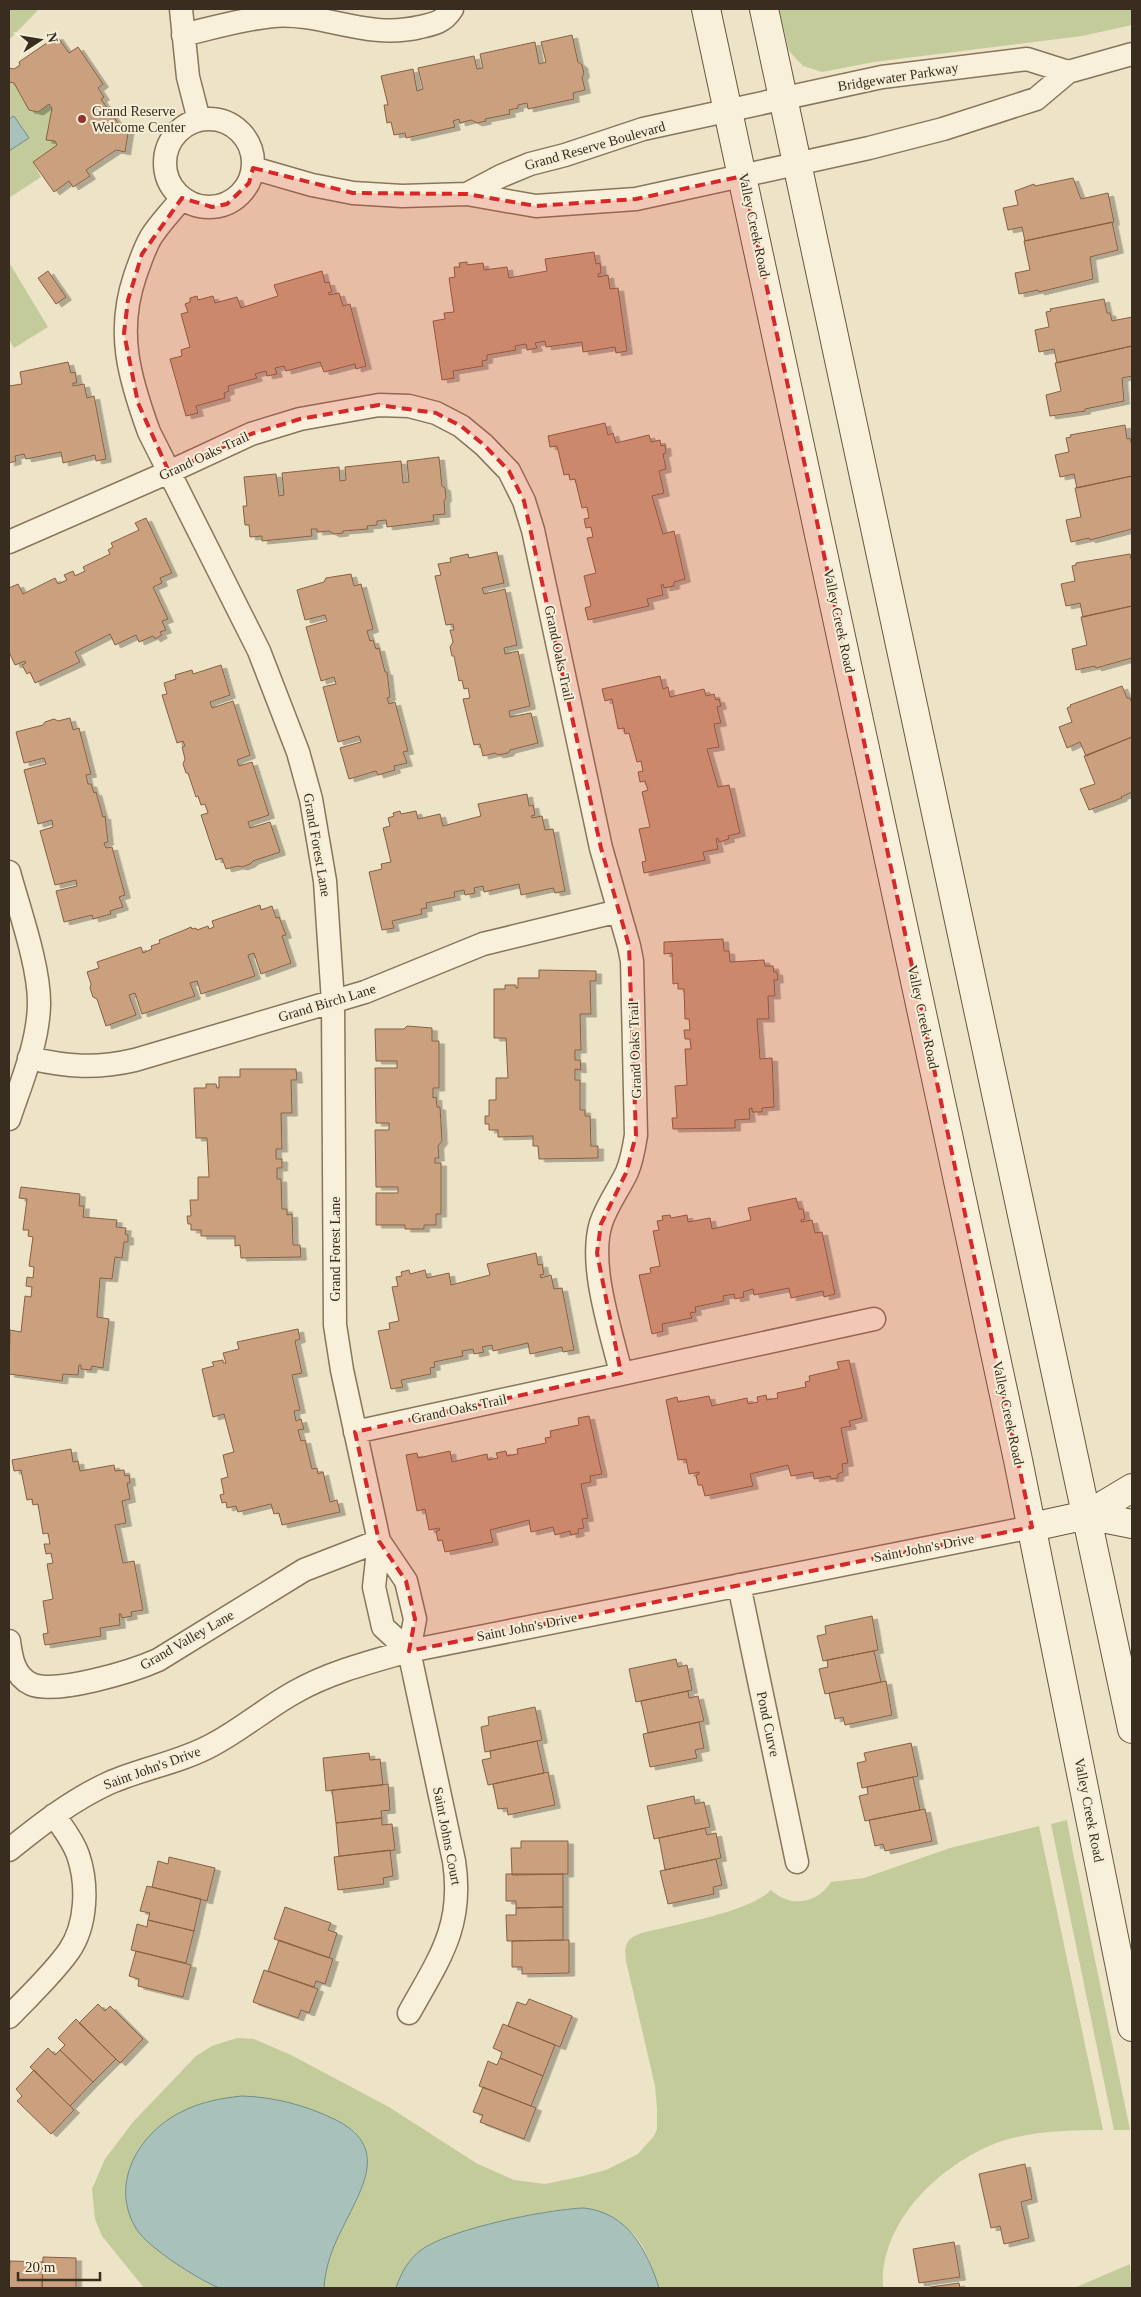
<svg xmlns="http://www.w3.org/2000/svg" width="1141" height="2297" font-family="Georgia,serif">
	<style>
		.green { fill: #c4cb9a }
		.water { fill: #a8c1ba; stroke: #6e8f88 }
		.building { fill: #caa07e; stroke: #876043; filter: url(#shadow) }
		.lines { fill: none; stroke-linecap: round; stroke-linejoin: round }
		.street-casing { stroke: #88755c; stroke-width: 25 }
		.secondary-casing { stroke: #6a5640; stroke-width: 30 }
		.street { stroke: #f8f0da; stroke-width: 22 }
		.secondary { stroke: #f8f0da; stroke-width: 28 }
		.marked { fill: #d62828; fill-opacity: 0.2; stroke: #d62828; stroke-width: 4; stroke-dasharray: 10 6; stroke-linejoin: round }
		.poi-dot { fill: #95312e; stroke: #f5edd6; stroke-width: 2 }
		.labels { text-anchor: middle; dominant-baseline: central; stroke-width: 4; stroke-linejoin: round; paint-order: stroke }
		.street-label { font-size: 14px; fill: #392d20; stroke: #f5edd6 }
		.poi-label { font-size: 14px; fill: #392d20; stroke: #f5edd6; text-anchor: start }
	</style>
	<defs>
		<filter id="shadow"><feDropShadow dx="5.5" dy="3" stdDeviation="0" flood-color="#0004"/></filter>
	</defs>
	<rect width="100%" height="100%" fill="#ede3c6"/>
	<path class="green" d="M9,9H39L9,40Z
		M779,9H1132V25L1082,36L874,62L822,72L803,66L789,51Z
		M9,82L14,83L29,110L38,112L49,104L52,108L46,140L55,141L57,145L33,162L41,177L9,198Z
		M10,264L48,327L14,348L9,339Z
		M1067,1820L1073,1853L1130,2130H1114L1051,1824Z
		M1039,1826L1103,2130C1068,2130 1029,2131 996,2143C939,2166 879,2222 883,2288H659C653,2270 646,2244 630,2231C623,2225 590,2208 582,2208C555,2206 440,2233 421,2250C409,2261 401,2274 396,2288H144L102,2236L95,2219L92,2189L105,2159L133,2122L196,2056L212,2046L227,2041L238,2038L254,2039L291,2055L389,2107L476,2163L514,2180L545,2184L579,2177L606,2170L638,2154L654,2136L657,2129V2108L655,2086L626,1961C625,1953 624,1945 630,1939C637,1933 650,1931 659,1929C688,1922 752,1910 771,1890C790,1908 817,1904 831,1882L864,1878L950,1848Z
		M1130,2264L1132,2288H1074Z"/>
	<path class="water" d="M14,116L29,138L9,151V119Z
		M242,2096C274,2097 305,2105 334,2119C390,2146 363,2186 343,2227C333,2246 325,2267 324,2288C297,2288 270,2288 243,2288C236,2288 224,2290 217,2287C196,2278 149,2248 137,2230C108,2184 139,2132 183,2111C201,2102 222,2098 242,2096Z
		M584,2208C628,2213 647,2250 659,2288H396C401,2273 408,2260 421,2250C449,2229 548,2209 584,2208Z"/>
	<path class="building" d="M572,35L578,62L582,65L584,74L582,77L585,90L573,93L574,99L528,109L527,103L518,105V108L509,110L510,114L485,119L486,121L477,123L471,120L460,123L459,119L453,121L455,127L406,138L405,133L394,135L391,122L387,123L384,105H388L381,76L413,69L417,91L423,89L418,68L474,56L477,69L483,68L480,54L535,42L539,64L546,62L541,42Z
		M57,36L69,53L78,47L103,84L98,88L104,97L101,99L120,126L129,127L125,152L116,150L86,170L90,176L73,187L69,181L54,192L33,162L57,145L55,141L46,140L52,108L49,104L38,112L29,110L14,83L9,82V68L14,69L20,65L19,62Z
		M1073,178L1081,199L1108,193L1114,222L1025,241L1022,227L1008,230L1003,208L1018,205L1015,191L1034,184L1035,186Z
		M1112,222L1118,250L1090,257L1093,279L1039,292L1038,290L1019,294L1015,273L1030,270L1024,241Z
		M594,252L596,264L600,263L601,273L598,274V277L608,275L610,289L618,288L627,351L616,353L615,347L583,352L582,342L546,347L545,341L535,343L537,348L527,350L526,344L515,346L516,350L487,355V360L482,361L483,366L453,371L454,378L442,380L433,321L445,319L444,313L454,312L449,278L455,277L454,267H460L459,263L467,262V265L483,263L484,270L507,267L509,278L547,271L545,259Z
		M48,271L66,297L56,304L38,278Z
		M322,271L325,283L329,282L332,292L328,293L329,295L339,293L343,306L350,304L366,366L356,369L355,364L324,372L320,362L286,371L284,366L275,368L277,374L267,376L266,371L255,374L257,378L228,386L229,391L224,393L225,398L196,406L198,413L186,416L170,359L182,356L181,350L190,347L181,314L188,312L185,304L190,302V298L197,296L198,300L213,296L215,303L237,297L241,308L278,296L274,285Z
		M1104,299L1107,313H1110L1112,321L1132,317V346L1057,363L1054,349L1039,352L1035,330L1049,327L1046,312L1051,311L1050,309Z
		M1132,346V376L1122,378L1124,401L1085,409V411L1050,416L1046,395L1061,391L1055,363Z
		M68,362L71,373L75,372L77,383H73V386L84,384L87,398L94,396L106,459L96,461L95,455L63,463L61,452L26,459L24,454L15,456L16,461L9,463V386L22,384L20,372Z
		M605,423L608,435L613,433L616,443L649,435L651,442L660,440L661,446L665,445L666,453L663,454L666,469L659,471L664,493L652,496L663,534L674,531L685,579L674,582V586L664,588L663,584L661,585L663,595L647,599L649,606L588,620L585,608L591,606L584,576L596,573L587,538L593,537L591,527L586,528L584,519L589,518L587,507L582,508L575,479L570,480L569,474L564,475L557,446L550,447L548,436Z
		M1125,425L1127,439L1130,438L1132,446V476L1077,488L1074,474L1060,477L1055,455L1069,452L1066,438L1071,437L1070,435Z
		M439,457L442,486L445,488L446,498L444,501L445,514L433,515L434,521L387,527L386,520L377,521V525L367,526L368,529L343,531V533L334,534L329,531L317,532V529H311L312,536L262,541V536L250,537L249,525H245L243,506H247L244,477L276,474L279,496L284,495L282,473L339,467L340,481L346,480L345,467L401,461L403,483L409,482L407,461Z
		M1132,476V529L1090,540L1089,538L1071,542L1066,520L1081,517L1075,488Z
		M146,518L172,573L160,578L162,583L153,587L168,619L162,621L166,630L160,632L162,635L155,639L153,636L139,642L136,635L115,645L110,634L75,652L80,662L35,683L30,672L27,674L22,665L26,663L25,661L15,665L9,652V588L18,584L23,594L55,578L58,584L67,580L64,575L73,571L75,576L85,571L83,567L110,554L108,550L113,547L111,543L139,530L135,523Z
		M497,552L504,583L482,588L484,594L505,589L517,645L504,648L505,654L518,651L530,706L509,711L510,717L531,713L538,743L510,750L508,753L498,755L495,753L483,756L480,744L474,745L463,699L470,698L468,688L464,689L462,680L459,681L454,656H452L450,647L453,642L450,630H454L453,624L446,625L435,576L441,575L438,564L451,562L450,558L468,554L469,558Z
		M1130,554L1132,563V606L1083,617L1080,603L1066,606L1061,584L1075,581L1072,566L1076,565V563Z
		M351,574L354,586L361,584L373,629L367,631L370,641L373,640L376,649L379,648L385,672H387L390,697L387,698L389,704L395,702L408,751L403,752L407,763L394,766L395,770L378,775L376,771L349,779L340,748L361,742L359,736L338,742L323,687L336,684L334,677L321,681L306,627L327,621L325,615L305,620L297,590L324,582L326,578Z
		M1132,606V658L1096,668L1095,666L1076,670L1072,649L1087,645L1081,617Z
		M221,665L230,695L210,702L212,708L233,701L250,755L237,760L239,766L252,762L269,815L248,822L250,828L270,822L280,852L253,861L250,864L242,867L238,866L226,869L222,858L216,860L201,815L208,813L205,804L201,805L198,796L196,797L188,773H186L183,764L185,759L182,747L185,746L183,741L177,743L162,695L167,694L164,683L176,679L175,675L192,670L193,674Z
		M660,676L663,689L668,687L670,697L704,689L706,696L714,694L716,700L719,699L721,706L717,707L721,723L714,724L719,747L707,749L718,787L729,785L740,833L728,836L729,839L719,842L718,838L716,839L718,849L703,852L705,860L644,873L642,862L646,861L639,829L650,827L642,792L648,790L645,781L640,782L638,772L643,771L641,761L637,762L629,733L625,734L624,728L618,729L612,699L605,701L602,689Z
		M1122,686L1127,698H1130L1132,703V737L1086,756L1080,742L1067,748L1059,727L1072,722L1067,708L1071,706L1070,705Z
		M70,718L73,730L79,728L91,774L86,775L88,784H91L94,793L96,792L103,817L105,816L108,842L104,843L106,848L112,847L125,895L119,897L123,907L110,911L111,914L93,919L92,915L64,922L56,891L77,886L76,880L55,885L40,831L53,827L52,820L38,824L24,770L46,764L44,758L24,763L16,732L43,725L45,722L54,719L58,721Z
		M1132,737V792L1121,797L1122,798L1089,810L1080,789L1095,784L1084,756Z
		M527,794L529,806L533,805L535,815L531,816L532,818L542,816L545,830L553,829L565,891L555,893L553,888L521,895L519,884L484,892L483,886L474,888L475,893L465,895L464,890L454,892L455,897L426,903L427,908L421,909L422,914L392,921L394,928L382,930L369,872L382,869L381,864L391,862L383,828L390,826L388,818L394,816L393,813L400,811L401,814L416,811L418,819L440,814L443,826L481,816L478,804Z
		M260,905L261,910L272,906L276,918L279,917L286,935L282,936L291,963L261,974L254,953L248,955L255,976L201,994L197,981L190,983L195,996L142,1014L135,993L129,995L136,1015L106,1026L97,999L93,997L90,988L91,984L87,972L99,968L97,962L141,947L143,953L152,949L151,946L160,943L159,940L182,931L191,927L192,929L196,928L197,930L208,926L209,929L214,927L212,921Z
		M723,939L724,951H729L730,962L764,960L765,966H773L774,972H777L778,980H774L775,996H768L769,1019H757L760,1059L772,1058L774,1107L762,1108V1112H752V1108L749,1109L750,1119L735,1120V1128L673,1129L672,1118H677L675,1086L687,1085L685,1049H691L690,1039H685L684,1030H690L689,1019H685L684,989H678V983L673,984L672,953L664,954V942Z
		M539,970L596,971V981H590L591,1014H580L581,1050H575V1060H580L581,1070L575,1069V1080H580V1110H585V1116H590L591,1146H598V1158L539,1159L538,1146H533V1136L498,1137V1130H489V1124H485V1116H489V1100H496V1078H508L506,1038H494V989H505V985H516V988H518V978H539Z
		M407,1026L432,1028V1041H439V1088H433V1098L436,1097L437,1107H440L442,1141L438,1146L439,1158H435V1163H441V1214H436V1225H424V1229H405V1225H376V1193H398V1187H376L375,1130H389V1123H376L375,1068H397V1061H376L375,1029H404Z
		M240,1069H296L297,1080H291L292,1113H281L282,1149H276V1159H282V1168H277V1179H281L282,1209H287V1215L292,1214L293,1245H300L301,1257L241,1258L240,1245L235,1246V1236H201V1230H191V1224H188L187,1216H191L190,1200H198V1177H209L207,1138H196L194,1088H206V1084H216L217,1088H219V1077H240Z
		M21,1187L80,1194L79,1206H84L83,1217L117,1220L116,1227L126,1228L125,1234L128,1235V1242H124L122,1258L115,1257L112,1279L100,1278L97,1317L109,1319L103,1368L92,1366L91,1370L81,1369V1365H79L78,1375L63,1374L62,1381L9,1374L10,1330L21,1332L25,1296L31,1297L32,1287L26,1286L27,1277L33,1278L34,1267L29,1266L33,1237L28,1236L29,1230H23L27,1199L19,1198Z
		M796,1198L799,1209H803L805,1219L801,1220V1222L812,1220L815,1233L822,1232L835,1294L824,1297L823,1291L791,1298L789,1288L754,1295L753,1289L743,1292L744,1297L735,1299L734,1294L723,1296L724,1301L695,1307L696,1312L690,1313L692,1318L662,1324L663,1331L652,1334L639,1275L651,1273L650,1268L660,1266L653,1231L659,1230L657,1221L663,1220L662,1216L670,1215L671,1218L687,1215L688,1222L710,1218L712,1229L751,1220L748,1208Z
		M536,1253L538,1265L542,1264L544,1274L540,1275L541,1278L551,1275L554,1289L562,1288L574,1350L563,1352L562,1347L530,1354L528,1343L493,1351L492,1345L482,1347L484,1352L474,1354L473,1349L462,1351L463,1356L434,1362L435,1367L430,1368L431,1374L401,1380L403,1387L391,1389L378,1331L390,1329L389,1323L399,1321L392,1287L398,1286L396,1277L402,1276L401,1272L409,1270L410,1274L425,1270L427,1278L449,1273L451,1285L490,1275L487,1264Z
		M298,1329L300,1339L295,1341L302,1373L292,1375L300,1410L294,1411L296,1421L301,1419L304,1429L298,1430L301,1441L305,1440L312,1469L317,1468L318,1474L323,1472L330,1502L337,1500L340,1512L282,1525L279,1513L274,1514L271,1504L238,1512L236,1506L227,1508L226,1502L222,1503L220,1495L224,1494L221,1479L228,1477L223,1455L234,1452L224,1414L213,1417L202,1369L214,1366L212,1362L223,1360V1363H226L223,1353L239,1349L237,1342Z
		M849,1360L862,1418L849,1421L851,1426L841,1428L848,1463L842,1464L843,1472L838,1474V1478L831,1479L830,1476L814,1479L813,1472L791,1476L788,1465L750,1474L753,1486L705,1496L702,1485H698L696,1475L699,1474V1472L689,1474L686,1459L678,1460L666,1400L677,1397L678,1402L709,1396L712,1406L747,1398L748,1404L758,1402L757,1397L766,1395L767,1400L778,1398L777,1393L806,1387L805,1382L810,1381L809,1376L839,1369L837,1362Z
		M589,1416L602,1474L590,1476L591,1482L581,1484L588,1518L582,1519L584,1528L578,1529L579,1533L571,1535L570,1531L555,1535L553,1527L531,1532L529,1520L490,1530L493,1542L445,1552L442,1540L438,1541L436,1531L440,1530L439,1528L429,1530L425,1509L417,1511L406,1455L417,1453L418,1458L450,1451L452,1462L487,1454L488,1460L498,1458L496,1453L506,1451L507,1456L518,1454L517,1449L546,1443L545,1438L551,1437L550,1431L579,1425L578,1418Z
		M71,1449L73,1462L78,1461L80,1471L114,1465L115,1471L124,1470L125,1476L129,1475L130,1483H127L130,1499L122,1501L126,1523L115,1525L123,1563L134,1561L143,1610L131,1612L132,1616L122,1618L121,1614H119L120,1625L100,1628L101,1636L45,1645L43,1634L48,1633L43,1601L53,1599L47,1564L53,1563L51,1553L46,1554L44,1544H50L48,1533L43,1534L38,1504L33,1505L32,1499L27,1500L21,1470L14,1471L12,1460Z
		M872,1616L878,1650L823,1661L817,1636L826,1634L825,1626Z
		M874,1651L881,1682L825,1694L819,1669L828,1667L827,1660Z
		M676,1659L678,1667L687,1665L692,1690L636,1702L629,1669Z
		M886,1681L892,1715L845,1725L843,1717L835,1719L829,1693Z
		M688,1691L689,1698L698,1696L704,1721L648,1733L641,1701Z
		M535,1707L542,1740L485,1752L481,1727L489,1725L488,1717Z
		M699,1722L704,1748L695,1750L697,1758L650,1767L643,1734Z
		M537,1741L544,1773L488,1785L482,1760L491,1758L490,1751Z
		M911,1743L918,1776L862,1788L857,1763L866,1761L864,1753Z
		M369,1753L370,1760L380,1759L383,1785L326,1791L323,1758Z
		M548,1772L555,1805L508,1815L507,1808L498,1809L493,1784Z
		M913,1777L920,1810L865,1821L859,1796L868,1794L867,1787Z
		M388,1784L390,1810L381,1811L382,1818L336,1823L332,1790Z
		M694,1796L695,1804L704,1802L710,1827L654,1839L647,1806Z
		M925,1809L932,1841L885,1851L883,1844L875,1846L869,1820Z
		M382,1818V1825L392,1824L395,1850L339,1856L336,1823Z
		M705,1828L707,1835L716,1833L721,1858L665,1870L659,1838Z
		M521,1841H568V1874L512,1875L511,1848H521Z
		M390,1850L393,1876L383,1878L384,1884L338,1890L334,1857Z
		M169,1857L215,1868L207,1901L152,1887L158,1861L168,1864Z
		M716,1859L722,1885L713,1887L714,1894L668,1904L660,1871Z
		M506,1874H563V1907L516,1908V1901H506Z
		M147,1886L201,1899L194,1931L148,1920L150,1913L140,1911Z
		M285,1907L331,1923L328,1930L337,1933L329,1958L274,1939Z
		M563,1907V1940L507,1941L506,1915H516V1908Z
		M148,1920L194,1931L186,1963L131,1950L137,1924L147,1927Z
		M279,1940L333,1959L325,1984L316,1981L314,1987L268,1971Z
		M569,1940V1973L522,1974V1967H512V1941Z
		M136,1951L191,1965L183,1997L138,1986L139,1979L129,1976Z
		M264,1970L318,1989L309,2013L301,2010L298,2018L253,2002Z
		M529,1999L572,2016L560,2047L508,2026L517,2002L526,2005Z
		M98,2004L105,2011L110,2006L143,2039L120,2063L79,2023Z
		M76,2019L116,2059L93,2082L60,2050L65,2045L58,2038Z
		M503,2024L555,2045L543,2076L500,2058L502,2052L493,2048Z
		M48,2048L55,2055L60,2050L93,2082L70,2106L30,2067Z
		M500,2058L543,2076L531,2106L479,2086L488,2061L497,2065Z
		M34,2070L74,2110L51,2134L17,2101L22,2096L16,2089Z
		M483,2087L536,2108L524,2139L480,2122L483,2115L473,2112Z
		M1025,2164L1032,2199L1021,2202L1029,2238L1004,2244L1000,2226L991,2228L979,2174Z
		M954,2242L960,2277L919,2283L913,2249Z
		M43,2257L76,2258V2288H42Z
		M10,2261L43,2262L42,2288H9Z
		M959,2283L960,2288H924Z"/>
	<g class="lines">
		<defs>
			<path id="street" d="M181,9L188,77L199,120
				M183,35C212,28 242,19 273,16C324,12 366,40 420,27C434,24 444,22 452,9
				M165 163a44 44 0 1 1 88 0a44 44 0 1 1-88 0Z
				M253,168L312,185L353,193L402,196L467,194L536,206L636,199L869,148L943,129L1036,99L1068,72L1132,54
				M467,194L501,176L530,164L565,155L643,129L882,77L1027,59L1068,72
				M182,198C172,211 160,223 151,237C144,249 140,262 135,276C116,332 129,377 149,432L259,651L298,752L311,799L325,881L333,1002L335,1325L342,1370L379,1541L374,1587L383,1627L409,1651
				M9,542L169,472L251,434L300,419L379,405L409,406L436,413L461,426L484,445L509,471L524,501L533,530L601,848L629,946L632,961L636,1135C634,1148 632,1160 627,1172C619,1189 607,1205 601,1223C588,1265 611,1331 621,1373
				M9,872C19,909 40,968 39,1005C38,1044 21,1083 9,1119
				M29,1058C68,1067 96,1069 135,1060L365,992L483,944L619,911
				M355,1432L874,1319
				M379,1541L406,1581L415,1619L409,1651L454,1861C464,1926 439,1959 409,2013
				M739,1585L797,1862
				M9,1641C11,1657 14,1676 31,1684C56,1695 133,1671 158,1660L304,1570L379,1541
				M9,1850C40,1825 72,1800 109,1783C143,1768 179,1763 212,1745C241,1730 266,1708 295,1692C330,1672 370,1662 409,1651L1032,1527
				M9,2017C29,1996 52,1975 69,1951C87,1925 88,1884 78,1855C73,1840 62,1827 54,1815"/>
			<path id="secondary" d="M706,9L1018,1460L1132,2027
				M764,9L1132,1729
				M1087,1515L1132,1524
				M1032,1527L1087,1515L1132,1488"/>
		</defs>
		<use href="#street" class="street-casing"/>
		<use href="#secondary" class="secondary-casing"/>
		<use href="#street" class="street"/>
		<use href="#secondary" class="secondary"/>
	</g>
	<path class="marked" d="M253,168L353,193L467,194L536,206L636,199L743,176L1032,1527L409,1651L415,1619L406,1581L379,1541L355,1432L621,1373L597,1253L601,1224L626,1173L636,1135L629,946L601,848L524,501L509,471L484,445L461,426L436,413L379,405L300,419L251,434L169,472L138,403L124,333L128,300L142,254L182,198L212,207L227,204L249,183Z"/>
	<circle class="poi-dot" cx="82" cy="119" r="5"/>
	<g class="labels">
		<g class="street-label">
			<text transform="translate(898 77) rotate(-9)">Bridgewater Parkway</text>
			<text transform="translate(595 146) rotate(-16)">Grand Reserve Boulevard</text>
			<text transform="translate(754 225) rotate(78)">Valley Creek Road</text>
			<text transform="translate(204 456) rotate(-25)">Grand Oaks Trail</text>
			<text transform="translate(839 621) rotate(78)">Valley Creek Road</text>
			<text transform="translate(559 653) rotate(78)">Grand Oaks Trail</text>
			<text transform="translate(317 845) rotate(80)">Grand Forest Lane</text>
			<text transform="translate(327 1003) rotate(-17)">Grand Birch Lane</text>
			<text transform="translate(923 1017) rotate(78)">Valley Creek Road</text>
			<text transform="translate(635 1050) rotate(-92)">Grand Oaks Trail</text>
			<text transform="translate(335 1249) rotate(-90)">Grand Forest Lane</text>
			<text transform="translate(459 1409) rotate(-12)">Grand Oaks Trail</text>
			<text transform="translate(1008 1413) rotate(78)">Valley Creek Road</text>
			<text transform="translate(924 1548) rotate(-11)">Saint John's Drive</text>
			<text transform="translate(527 1627) rotate(-11)">Saint John's Drive</text>
			<text transform="translate(187 1640) rotate(-30)">Grand Valley Lane</text>
			<text transform="translate(768 1724) rotate(78)">Pond Curve</text>
			<text transform="translate(152 1768) rotate(-20)">Saint John's Drive</text>
			<text transform="translate(1089 1810) rotate(79)">Valley Creek Road</text>
			<text transform="translate(447 1836) rotate(79)">Saint Johns Court</text>
		</g>
		<g class="poi-label">
			<text x="92" y="111">Grand Reserve<tspan x="92" dy="16">Welcome Center</tspan></text>
		</g>
	</g>
	<rect width="1141" height="2297" fill="none" stroke="#392d20" stroke-width="20"/>
	<g transform="translate(40 40) rotate(78)" stroke="#f5edd6" stroke-width="4" paint-order="stroke">
	<path d="M0-4L9 19L0 12L-9 19Z" fill="#392d20"/>
	<text y="-8" font-size="14" font-weight="bold" text-anchor="middle" fill="#392d20">N</text>
	</g>
	<path d="M18 2272v8h82v-8" fill="none" stroke="#392d20" stroke-width="2.5"/>
	<text x="25" y="2272" font-size="15" fill="#392d20" stroke="#f5edd6" stroke-width="4" paint-order="stroke">20 m</text>
</svg>
